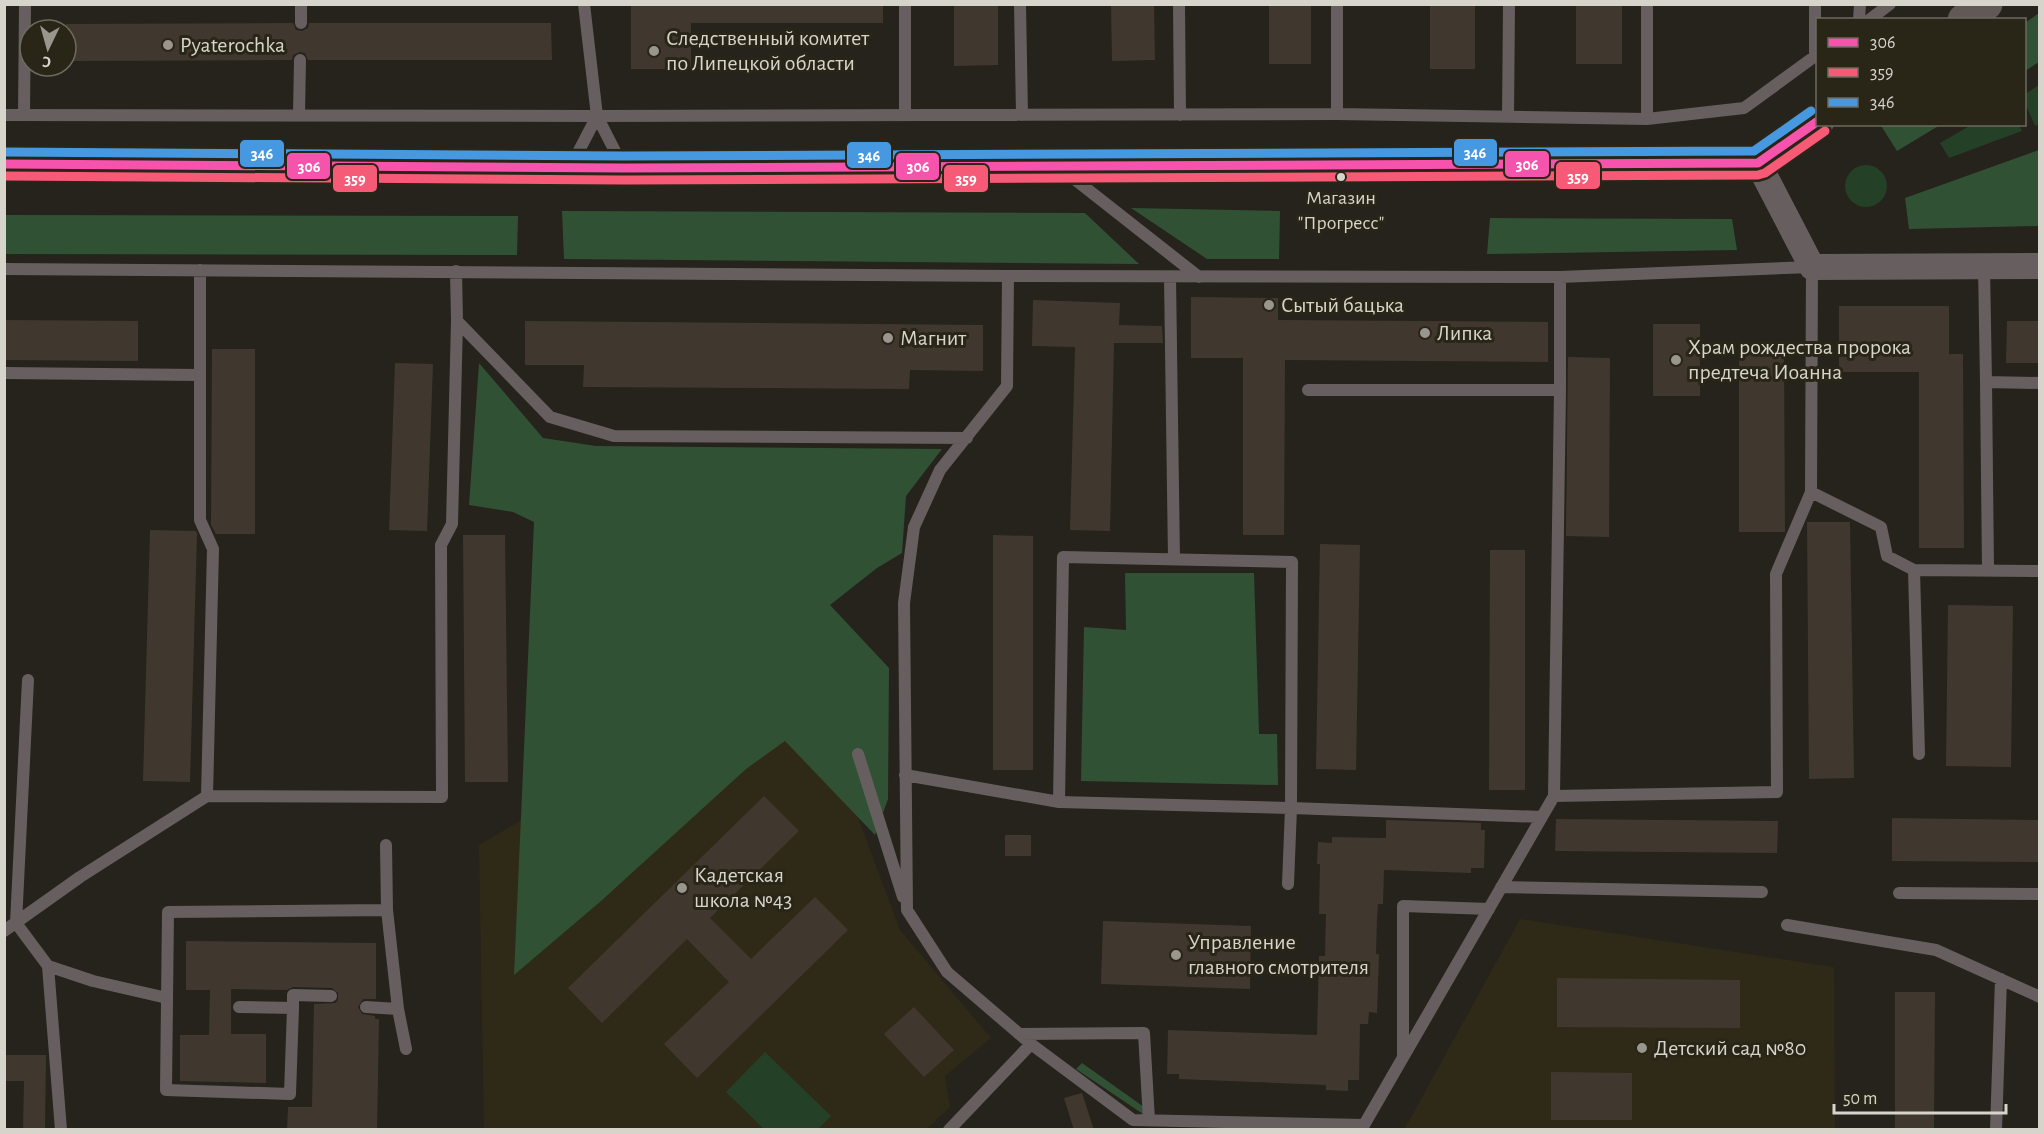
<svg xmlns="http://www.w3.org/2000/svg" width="2044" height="1134" font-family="'Alegreya Sans',sans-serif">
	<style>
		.built { fill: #2f2a17 }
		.green { fill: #244027 }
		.forest { fill: #315135 }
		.building { fill: #40382e }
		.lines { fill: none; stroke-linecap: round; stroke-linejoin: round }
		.lane { stroke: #675f5f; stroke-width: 12 }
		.street { stroke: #675f5f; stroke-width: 26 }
		.secondary { stroke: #605956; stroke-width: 33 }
		.bus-1-casing { stroke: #292517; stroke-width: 14 }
		.bus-2-casing { stroke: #292517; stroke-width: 14 }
		.bus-3-casing { stroke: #292517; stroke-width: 14 }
		.bus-1 { stroke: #f653ac; stroke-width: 9 }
		.bus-2 { stroke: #f75a77; stroke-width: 9 }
		.bus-3 { stroke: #4699e1; stroke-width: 9 }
		.poi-dot { fill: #98968d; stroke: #292517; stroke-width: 2 }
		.bus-dot { fill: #d6d4cb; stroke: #292517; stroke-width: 2 }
		.labels { text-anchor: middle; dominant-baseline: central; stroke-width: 6; stroke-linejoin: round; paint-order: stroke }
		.bus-label { font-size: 20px; fill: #d6d4cb; stroke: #292517 }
		.poi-label { font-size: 22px; fill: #d6d4cb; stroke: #292517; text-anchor: start }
		.line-badge { stroke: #292517; stroke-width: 2 }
		.badge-label { font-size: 16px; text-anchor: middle; font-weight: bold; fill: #fff }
	</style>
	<rect width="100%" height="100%" fill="#25231b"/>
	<path class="built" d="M813,697L900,930L991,1038L945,1076L950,1107L927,1129H484L479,845L601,774Z
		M1520,919L1834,967L1835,1129L1404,1130Z"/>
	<path class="green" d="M2039,85V124L2035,126L2025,103V94Z
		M1971,125H2019L2022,131L1949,158L1940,143Z
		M1845 186a21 21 0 1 1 42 0a21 21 0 1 1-42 0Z
		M765,1052L831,1116L818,1129H764L726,1092Z"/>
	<path class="forest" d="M2039,13V62L2025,71V23Z
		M1880,124H1940V125L1897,151Z
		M2039,150V226L1909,229L1905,198Z
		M1131,208L1280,211L1279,259H1207Z
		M562,211L1085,213L1139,264L564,259Z
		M5,215L518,216L517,255L5,254Z
		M1490,218L1732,219L1737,250L1487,254Z
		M479,363L543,438L596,446L942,449L906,496L902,553L877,568L830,605L889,668L888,799L875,835L785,741L746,769L601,901L514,975L534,522L513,512L469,505Z
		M1125,573H1254L1259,734H1277L1278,785L1081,781L1084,627L1126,630Z
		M1082,1063L1144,1107L1143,1114L1076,1069Z"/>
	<path class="building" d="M631,4H883V23H691V69H631Z
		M954,4H998V65L954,66Z
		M1111,4H1154L1155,60L1112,61Z
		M1269,4H1311V64H1269Z
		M1430,4H1475V69H1430Z
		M1576,4H1622V64H1576Z
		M293,23L296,30L302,31L308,28L309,23H551L552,60H308L305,53L300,52L293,55L292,60L66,61V24Z
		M1191,297L1278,298V320L1548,322V362L1285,360L1284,535H1243V358H1191Z
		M1033,300L1120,303L1119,325L1162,326L1163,343H1114L1110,531L1070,530L1075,347L1032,346Z
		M1839,306H1949V354H1963L1964,548H1919V372H1839Z
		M4,320L138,321V361L4,360Z
		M525,321L983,325V371L910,370L909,389L583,387L584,365H525Z
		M2007,321H2040V363H2006Z
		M1653,324H1700V396H1653Z
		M212,349H255V534H216L211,525Z
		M1739,351L1784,352L1785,532H1739Z
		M1568,357L1610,358L1609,537L1566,536Z
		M395,363L433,364L427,531L389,530Z
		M1807,522H1850L1854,778L1809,779Z
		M150,530L196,531L197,534L190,782L143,781Z
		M463,535H505L508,782H465Z
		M993,535L1033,536V770H993Z
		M1320,544L1360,545L1356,770L1316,769Z
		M1490,550H1525V790H1489Z
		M1948,605L2013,606L2011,767L1946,766Z
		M764,796L799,831L710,918L751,959L815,897L848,930L697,1078L664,1044L729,982L687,939L602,1023L568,988Z
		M1892,818L2040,820V862L1892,861Z
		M1556,819L1778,821L1777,853L1555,851Z
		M1386,820L1481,823V830H1485L1484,868H1471V873L1384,870L1383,904H1378L1377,918L1376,954H1379L1377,1013L1369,1012L1368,1024H1360L1359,1080H1348V1091L1326,1090V1085L1179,1079V1074H1167L1168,1030L1317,1035L1319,956H1325L1326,914H1319L1320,864H1317L1318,842L1332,843V837L1386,838Z
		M1005,835H1031V856H1005Z
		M1103,921L1251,926L1250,989L1101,984Z
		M186,941L376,943V999H363L358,1007L362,1014L375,1016V1019H379L377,1130H287L288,1107H312L314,1004L335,1003L338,1000V993L332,988L293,987L287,990L231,989V1034H266V1083L180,1081V1035H209L210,990H186Z
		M1557,978L1740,980V1028L1557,1027Z
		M1895,992H1935L1934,1130H1895Z
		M914,1007L954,1050L924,1077L884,1034Z
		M4,1055H46L45,1130H23L24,1081H4Z
		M1551,1072L1632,1073V1120H1551Z
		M1082,1093L1094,1130H1074L1064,1098Z"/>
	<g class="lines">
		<path class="lane" d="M584,4L597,116L622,165
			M905,4V114
			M1020,4L1022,115
			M1179,4L1180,115
			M1337,4V114
			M1815,7V56
			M1859,20L1860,4
			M1869,20L1890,4
			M301,23V4
			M4,115L597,116L1337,114L1647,119L1744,108L1818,54
			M24,115L25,4
			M299,115L300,60
			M1508,117L1509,4
			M1647,119V4
			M571,166L597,116
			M1068,174L1199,277
			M1984,266L1986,382L2040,383
			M4,269L1008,276L1560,277L1812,267L1811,492L1776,574L1777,792L1554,796
			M200,270V520L213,549L207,796
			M1008,276L1007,386L940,470L914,527L904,603L907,910L947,972L1031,1044L1133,1120L1364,1125L1554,796L1560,390V277
			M1170,277L1174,559
			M457,321L550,417L614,436L967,438
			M4,373L200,375
			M1986,382L1988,570
			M1308,390H1560
			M1811,492L1881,527L1887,556L1914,570
			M28,680L16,923L48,966L61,1130
			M858,754L903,897
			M1919,754L1914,570L2040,571
			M905,775L1059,802L1063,557L1292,562L1291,808L1059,802
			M1288,884L1291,808L1542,817
			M1501,887L1762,892
			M1899,893L2040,894
			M1787,925L1936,950L2040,997
			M4,931L80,877L207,796L442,797L441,545L452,524L457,321L456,271
			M48,966L93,981L167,998
			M239,1007L293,1008L290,1094L166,1090L168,912L387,910
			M366,1007L398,1009L387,910L386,845
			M293,1008V995L331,996
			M398,1009L406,1049
			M1019,1034L1144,1033L1149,1120
			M1403,1057V906L1489,909
			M949,1130L1031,1044
			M1996,1130L2001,979"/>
		<path class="street" d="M1758,163L1812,267L2040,266"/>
		<path class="secondary" d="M1964,20L1986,4
			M4,164L624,168L1758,163L1818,121"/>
		<defs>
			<path id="bus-1" d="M4,164L624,168L1758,163L1818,121"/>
			<path id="bus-2" d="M4,176L624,180L1758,175L1765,173L1825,131"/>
			<path id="bus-3" d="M4,152L624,156L1754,151L1811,111"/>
		</defs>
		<use href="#bus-1" class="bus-1-casing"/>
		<use href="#bus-2" class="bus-2-casing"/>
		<use href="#bus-3" class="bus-3-casing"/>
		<use href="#bus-1" class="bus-1"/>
		<use href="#bus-2" class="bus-2"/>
		<use href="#bus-3" class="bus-3"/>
	</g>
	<g class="poi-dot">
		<circle cx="168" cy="45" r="6"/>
		<circle cx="654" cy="51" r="6"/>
		<circle cx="1269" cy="305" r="6"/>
		<circle cx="1425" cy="333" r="6"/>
		<circle cx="888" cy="338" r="6"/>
		<circle cx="1676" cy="360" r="6"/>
		<circle cx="682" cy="888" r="6"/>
		<circle cx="1176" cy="955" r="6"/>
		<circle cx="1642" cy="1048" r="6"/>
	</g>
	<circle class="bus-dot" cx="1341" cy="177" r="5"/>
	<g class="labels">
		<g class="bus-label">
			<text x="1341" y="198">Магазин<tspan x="1341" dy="25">"Прогресс"</tspan></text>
		</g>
		<g class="poi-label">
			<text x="666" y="38">Следственный комитет<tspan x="666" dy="25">по Липецкой области</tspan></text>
			<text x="180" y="45">Pyaterochka</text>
			<text x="1281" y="305">Сытый бацька</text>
			<text x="1437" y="333">Липка</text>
			<text x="900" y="338">Магнит</text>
			<text x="1688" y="347">Храм рождества пророка<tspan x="1688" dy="25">предтеча Иоанна</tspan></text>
			<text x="694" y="875">Кадетская<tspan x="694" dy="25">школа №43</tspan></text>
			<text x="1188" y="942">Управление<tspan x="1188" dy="25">главного смотрителя</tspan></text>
			<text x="1654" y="1048">Детский сад №80</text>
		</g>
	</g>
	<g class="line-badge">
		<rect x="1453" y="138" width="45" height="29" rx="6" fill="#4699e1"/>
		<rect x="239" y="139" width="46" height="29" rx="6" fill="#4699e1"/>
		<rect x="846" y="141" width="46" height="28" rx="6" fill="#4699e1"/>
		<rect x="1504" y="150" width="46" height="28" rx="6" fill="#f653ac"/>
		<rect x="286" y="152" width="45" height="28" rx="6" fill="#f653ac"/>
		<rect x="895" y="152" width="45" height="29" rx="6" fill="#f653ac"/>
		<rect x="1555" y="161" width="46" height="29" rx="6" fill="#f75a77"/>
		<rect x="332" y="164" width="46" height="29" rx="6" fill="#f75a77"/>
		<rect x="943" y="164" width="46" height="29" rx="6" fill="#f75a77"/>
	</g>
	<g class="badge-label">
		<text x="1475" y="158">346</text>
		<text x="262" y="159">346</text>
		<text x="869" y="161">346</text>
		<text x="1527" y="170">306</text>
		<text x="309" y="172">306</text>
		<text x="918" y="172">306</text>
		<text x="1578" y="182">359</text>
		<text x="355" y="184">359</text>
		<text x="966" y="184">359</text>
	</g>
	<rect width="2044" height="1134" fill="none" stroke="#d6d4cb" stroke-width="12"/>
	<rect x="1816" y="18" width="210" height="108" fill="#292517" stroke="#6e6b5f" stroke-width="1.5"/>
	<rect x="1828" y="38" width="30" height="9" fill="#f653ac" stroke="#6e6b5f" stroke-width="1.5"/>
	<text x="1870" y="48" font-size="18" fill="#d6d4cb">306</text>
	<rect x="1828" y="68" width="30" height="9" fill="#f75a77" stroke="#6e6b5f" stroke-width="1.5"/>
	<text x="1870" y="78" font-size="18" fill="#d6d4cb">359</text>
	<rect x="1828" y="98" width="30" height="9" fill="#4699e1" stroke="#6e6b5f" stroke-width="1.5"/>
	<text x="1870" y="108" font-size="18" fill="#d6d4cb">346</text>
	<g transform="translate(48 48) rotate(185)"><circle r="28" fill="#292517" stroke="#6e6b5f" stroke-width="1.5"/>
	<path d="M0-4.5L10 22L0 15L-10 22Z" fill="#98968d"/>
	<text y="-9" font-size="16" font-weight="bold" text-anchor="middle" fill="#d6d4cb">С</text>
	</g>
	<path d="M1834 1104v9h172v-9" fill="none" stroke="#d6d4cb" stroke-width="3"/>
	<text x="1843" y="1104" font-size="18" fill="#d6d4cb" stroke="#292517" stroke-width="4.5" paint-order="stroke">50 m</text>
</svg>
